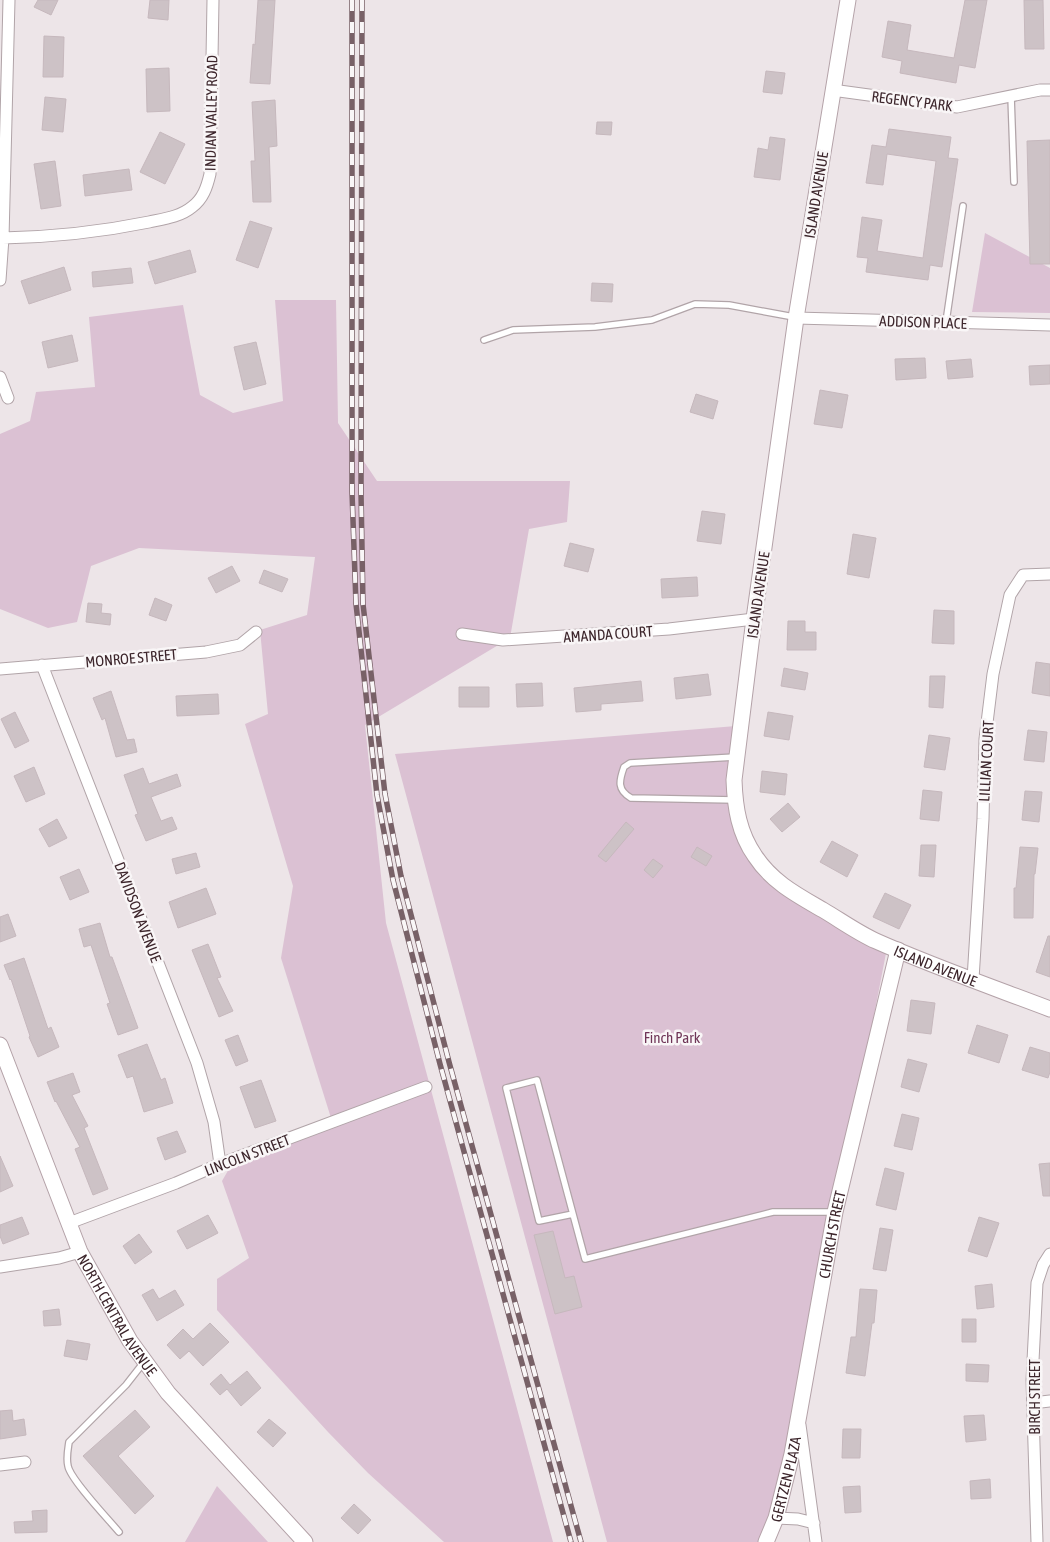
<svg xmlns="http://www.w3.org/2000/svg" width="1050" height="1542" font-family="'Asap Condensed',sans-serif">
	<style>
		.green { fill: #dbc1d3 }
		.building { fill: #cdc2c6; stroke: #c6b8bd }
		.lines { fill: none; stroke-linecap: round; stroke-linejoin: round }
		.lane-casing { stroke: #b1a4a8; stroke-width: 8 }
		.street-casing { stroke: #b1a4a8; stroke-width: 13 }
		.secondary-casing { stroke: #b4a2a8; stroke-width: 17 }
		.lane { stroke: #fff; stroke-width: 5.5 }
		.street { stroke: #fff; stroke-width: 11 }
		.secondary { stroke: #fff; stroke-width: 15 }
		.rail-casing { stroke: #786167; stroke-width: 5.5 }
		.rail { stroke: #f9f6f7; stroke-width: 4; stroke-dasharray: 11; stroke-linecap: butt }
		.labels { text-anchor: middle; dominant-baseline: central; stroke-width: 5; stroke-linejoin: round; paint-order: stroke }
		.street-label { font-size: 15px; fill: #3d262c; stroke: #f9f6f7 }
		.park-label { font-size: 15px; fill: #6f3557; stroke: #f9f6f7 }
	</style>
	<rect width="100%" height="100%" fill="#ede5e8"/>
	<path class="green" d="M985,233L1050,268V313L972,312Z
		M275,300H336L338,423L377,481H570L567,522L529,529L510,638L365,725L386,923L553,1542H444L368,1473L328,1432L217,1310V1279L249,1258L222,1181L237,1155L331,1118L281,958L293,886L245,724L268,714L260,630L307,615L315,557L139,548L91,566L77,622L48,628L0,609V434L30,421L36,392L95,387L89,317L183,305L200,395L233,413L283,401Z
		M736,726L733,785L764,864L887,948L776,1522L768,1542H607L395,754Z
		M217,1486L268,1542H185Z"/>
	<path class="building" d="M38,0H58L51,15L34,7Z
		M150,0H169L168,20L148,18Z
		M258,0H275L270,84L250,83L253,44L255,45Z
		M965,0H987L975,68L959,65L956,83L900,73L902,61L882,57L888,21L911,25L907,50L954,58Z
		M1024,0H1043L1044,49H1025Z
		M44,36L64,37L63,77H43Z
		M169,68L170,111L147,112L146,69Z
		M766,71L785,73L782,94L763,92Z
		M45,97L66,99L63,132L42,130Z
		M275,100L277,146L269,147L271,202H253L251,161H255L252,102Z
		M597,122H612L611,135L596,134Z
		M889,129L951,137L948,158L958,159L942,267L930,265L928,280L866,272L868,258L857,257L862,217L882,220L877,251L923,258L936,161L887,154L883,185L866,183L872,145L886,147Z
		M160,132L185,144L165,184L140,172Z
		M770,137L785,139L780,180L754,177L758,148L768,150Z
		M1050,140V264H1030L1027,141Z
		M55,161L61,206L41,209L34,164Z
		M129,169L132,190L85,196L83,175Z
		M250,221L272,228L258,268L236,260Z
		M190,250L196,272L155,284L148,262Z
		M64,267L71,290L29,304L21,281Z
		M131,268L133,283L93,287L92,272Z
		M592,283L613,284L612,302L591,301Z
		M72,335L78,361L48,368L42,342Z
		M256,342L266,384L244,390L234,347Z
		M925,358L926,378L896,380L895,359Z
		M971,359L973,377L948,379L946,361Z
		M1050,365V384L1030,385L1029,366Z
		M820,390L848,395L842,428L814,424Z
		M696,394L718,401L713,419L690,412Z
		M702,511L725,514L721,544L697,541Z
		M853,534L876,538L869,578L847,574Z
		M570,543L594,549L588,572L564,566Z
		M232,566L240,581L216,593L208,578Z
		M264,570L288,579L282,592L259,583Z
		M697,577L698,596L662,598L661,579Z
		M155,598L172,605L166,621L149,615Z
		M88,603L102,604L101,613L111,614L110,625L86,622Z
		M934,610L954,611V644L932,643Z
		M788,621H805V632H816V650H787Z
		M1036,662L1050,664V696L1032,693Z
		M784,668L808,673L805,690L781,686Z
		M708,674L711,695L676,699L674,678Z
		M930,676H945L943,708L929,707Z
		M641,681L643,701L601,704V710L576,712L574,688Z
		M542,683L543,706L517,707L516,684Z
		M459,687H489V707H459Z
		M111,691L127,740L134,739L137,752L116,757L105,718L102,720L93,698Z
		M218,694L219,714L177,716L176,696Z
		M15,712L29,741L15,748L1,719Z
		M768,712L793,716L789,740L764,736Z
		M1028,730L1047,732L1044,762L1024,760Z
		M929,735L950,738L945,770L924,767Z
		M34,767L45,794L26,802L14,776Z
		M143,768L149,784L177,774L181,786L151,797L161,821L172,817L177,829L146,841L135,815L138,814L124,775Z
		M762,771L787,774L785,795L760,792Z
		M923,790L942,792L939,821L920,819Z
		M1025,791L1042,792L1039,822L1022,820Z
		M788,803L800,817L782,832L770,819Z
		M57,819L67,838L49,847L39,829Z
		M626,822L634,829L606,862L598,856Z
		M832,841L858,855L847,877L820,862Z
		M921,845H936L934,877L919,876Z
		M697,847L712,856L706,866L691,857Z
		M1020,847L1038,848L1035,874H1034L1033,918H1014V888H1016Z
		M196,853L200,867L176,874L172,859Z
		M653,859L663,866L653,878L644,870Z
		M79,869L89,892L70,900L60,877Z
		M206,888L216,914L178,928L169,902Z
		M885,893L911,905L899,929L873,917Z
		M8,914L16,936L0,942V917Z
		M100,923L110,957H112L138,1028L118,1035L107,1004L110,1003L91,945L84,947L79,929Z
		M1048,936H1050V977L1036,972Z
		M208,944L221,977L217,978L233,1011L219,1017L192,950Z
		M24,958L48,1029L51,1027L59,1047L38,1057L29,1037L30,1036L11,979L10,980L4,965Z
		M911,1000L935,1003L931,1034L907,1031Z
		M977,1025L1008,1035L999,1063L968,1053Z
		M238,1035L248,1061L236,1066L225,1040Z
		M147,1044L161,1080L165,1078L173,1103L144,1112L133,1076L127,1078L118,1055Z
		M1030,1047L1050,1053V1072L1048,1078L1022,1070Z
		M908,1059L927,1064L919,1092L901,1087Z
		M73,1073L80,1092L72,1095L88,1126L84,1128L108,1189L93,1195L75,1149L80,1147L56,1101L55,1102L47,1082Z
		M261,1080L276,1121L255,1128L240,1087Z
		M902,1114L919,1118L912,1150L894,1146Z
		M177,1131L186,1152L165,1160L157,1138Z
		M0,1156L13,1186L0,1192Z
		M1050,1163V1196H1043L1039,1164Z
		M885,1168L904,1173L896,1210L876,1205Z
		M208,1215L218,1233L187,1249L177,1231Z
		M22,1217L29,1234L3,1244L0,1236V1225Z
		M979,1217L999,1223L987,1257L968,1251Z
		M880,1228L893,1230L886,1271L873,1269Z
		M553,1231L565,1278L574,1276L582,1307L555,1314L534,1235Z
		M139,1234L152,1252L135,1264L123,1246Z
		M992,1284L994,1307L977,1309L975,1286Z
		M153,1289L159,1299L175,1290L184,1305L157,1321L142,1295Z
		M860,1289L877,1290L874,1323H872L865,1376L846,1373L851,1337H856Z
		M59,1309L61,1325L44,1326L43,1311Z
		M962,1319H976V1342H962Z
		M210,1323L229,1342L203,1366L189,1351L180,1359L167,1345L183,1329L193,1339Z
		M67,1340L90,1344L87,1360L64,1356Z
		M966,1364L989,1365L988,1382L966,1381Z
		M247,1371L261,1388L241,1406L227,1389L220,1395L210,1384L221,1374L230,1385Z
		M12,1410L13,1421L24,1419L26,1435L0,1439V1411Z
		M135,1410L150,1427L118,1456L154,1496L135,1514L83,1456Z
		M984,1415L986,1440L966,1442L964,1416Z
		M269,1419L286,1433L273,1447L257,1432Z
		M843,1429H861L860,1458H842Z
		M990,1479L991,1498L971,1499L970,1481Z
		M860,1486L861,1512L845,1513L843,1487Z
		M354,1504L371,1520L358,1534L341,1518Z
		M47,1510V1532L15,1533L14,1522L33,1521L32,1511Z"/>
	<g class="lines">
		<defs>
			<path id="lane" d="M1011,96L1014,182
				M946,322L963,206
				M484,340L513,330L595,327L652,320L695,304L729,305L794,317
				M735,800L631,798C617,790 619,781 624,767L630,763L735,757
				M573,1214L539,1221L506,1088L537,1080L585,1259L773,1212H833
				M119,1532C109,1520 70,1479 68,1466C66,1458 68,1449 69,1442L126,1385L144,1362"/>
			<path id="street" d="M832,90L957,107L1040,90H1050
				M3,238C52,237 100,232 149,222C163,219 180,217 192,207C203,199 207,187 210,174L213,0
				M0,280L3,238L9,0
				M796,318L1050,325
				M0,377L8,398
				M462,634L503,640L669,629L754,619
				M42,665L197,1063L214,1122L220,1164
				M0,669L206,652L240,645L256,632
				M973,979L983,819L985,739L993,674L1010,595L1023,575L1050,574
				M69,1223L176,1183L220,1164L426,1087
				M0,1267L59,1258L80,1252
				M1033,1403L1050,1401
				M800,1425L816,1542
				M0,1465L25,1462
				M776,1518L798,1519L814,1523
				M1037,1542L1032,1380L1037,1283L1043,1265L1050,1254"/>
			<g id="secondary">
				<path id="s1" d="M848,0L796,318L754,619L734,780C735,808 739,833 755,856C772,882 797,895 823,910C840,920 858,933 876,941C932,966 992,987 1050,1009"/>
				<path id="s2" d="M0,1045L80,1252L130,1341L168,1393L305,1542"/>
				<path id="s3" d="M766,1542L776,1518L792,1454L835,1212L898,950"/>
			</g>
		</defs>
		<use href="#lane" class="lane-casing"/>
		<use href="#street" class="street-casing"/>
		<use href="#secondary" class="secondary-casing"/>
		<use href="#lane" class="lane"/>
		<use href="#street" class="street"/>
		<use href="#secondary" class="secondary"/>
		<defs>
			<path id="rail" d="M352,0V492L356,604L377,795L393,880L440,1064L571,1542
				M362,0L361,492L363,604L385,794L401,876L449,1062L581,1542"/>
		</defs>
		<use href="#rail" class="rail-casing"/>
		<use href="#rail" class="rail"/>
	</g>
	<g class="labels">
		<g class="street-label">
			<text transform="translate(912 101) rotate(7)">REGENCY PARK</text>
			<text transform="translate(211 113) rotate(-89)">INDIAN VALLEY ROAD</text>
			<text transform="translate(816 195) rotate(-81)">ISLAND AVENUE</text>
			<text transform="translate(923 322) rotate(2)">ADDISON PLACE</text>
			<text transform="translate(758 595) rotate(-82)">ISLAND AVENUE</text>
			<text transform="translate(608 634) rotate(-4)">AMANDA COURT</text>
			<text transform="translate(131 658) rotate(-5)">MONROE STREET</text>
			<text transform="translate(986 761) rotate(-87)">LILLIAN COURT</text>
			<text transform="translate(138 912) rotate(69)">DAVIDSON AVENUE</text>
			<text stroke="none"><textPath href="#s1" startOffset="1082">ISLAND AVENUE</textPath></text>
			<text transform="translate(247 1155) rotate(-21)">LINCOLN STREET</text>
			<text stroke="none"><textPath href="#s3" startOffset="315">CHURCH STREET</textPath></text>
			<text stroke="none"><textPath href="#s2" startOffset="295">NORTH CENTRAL AVENUE</textPath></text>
			<text transform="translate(1034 1397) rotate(-90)">BIRCH STREET</text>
			<text stroke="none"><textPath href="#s3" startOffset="66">GERTZEN PLAZA</textPath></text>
		</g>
		<g class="park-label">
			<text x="672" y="1037">Finch Park</text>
		</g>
	</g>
</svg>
